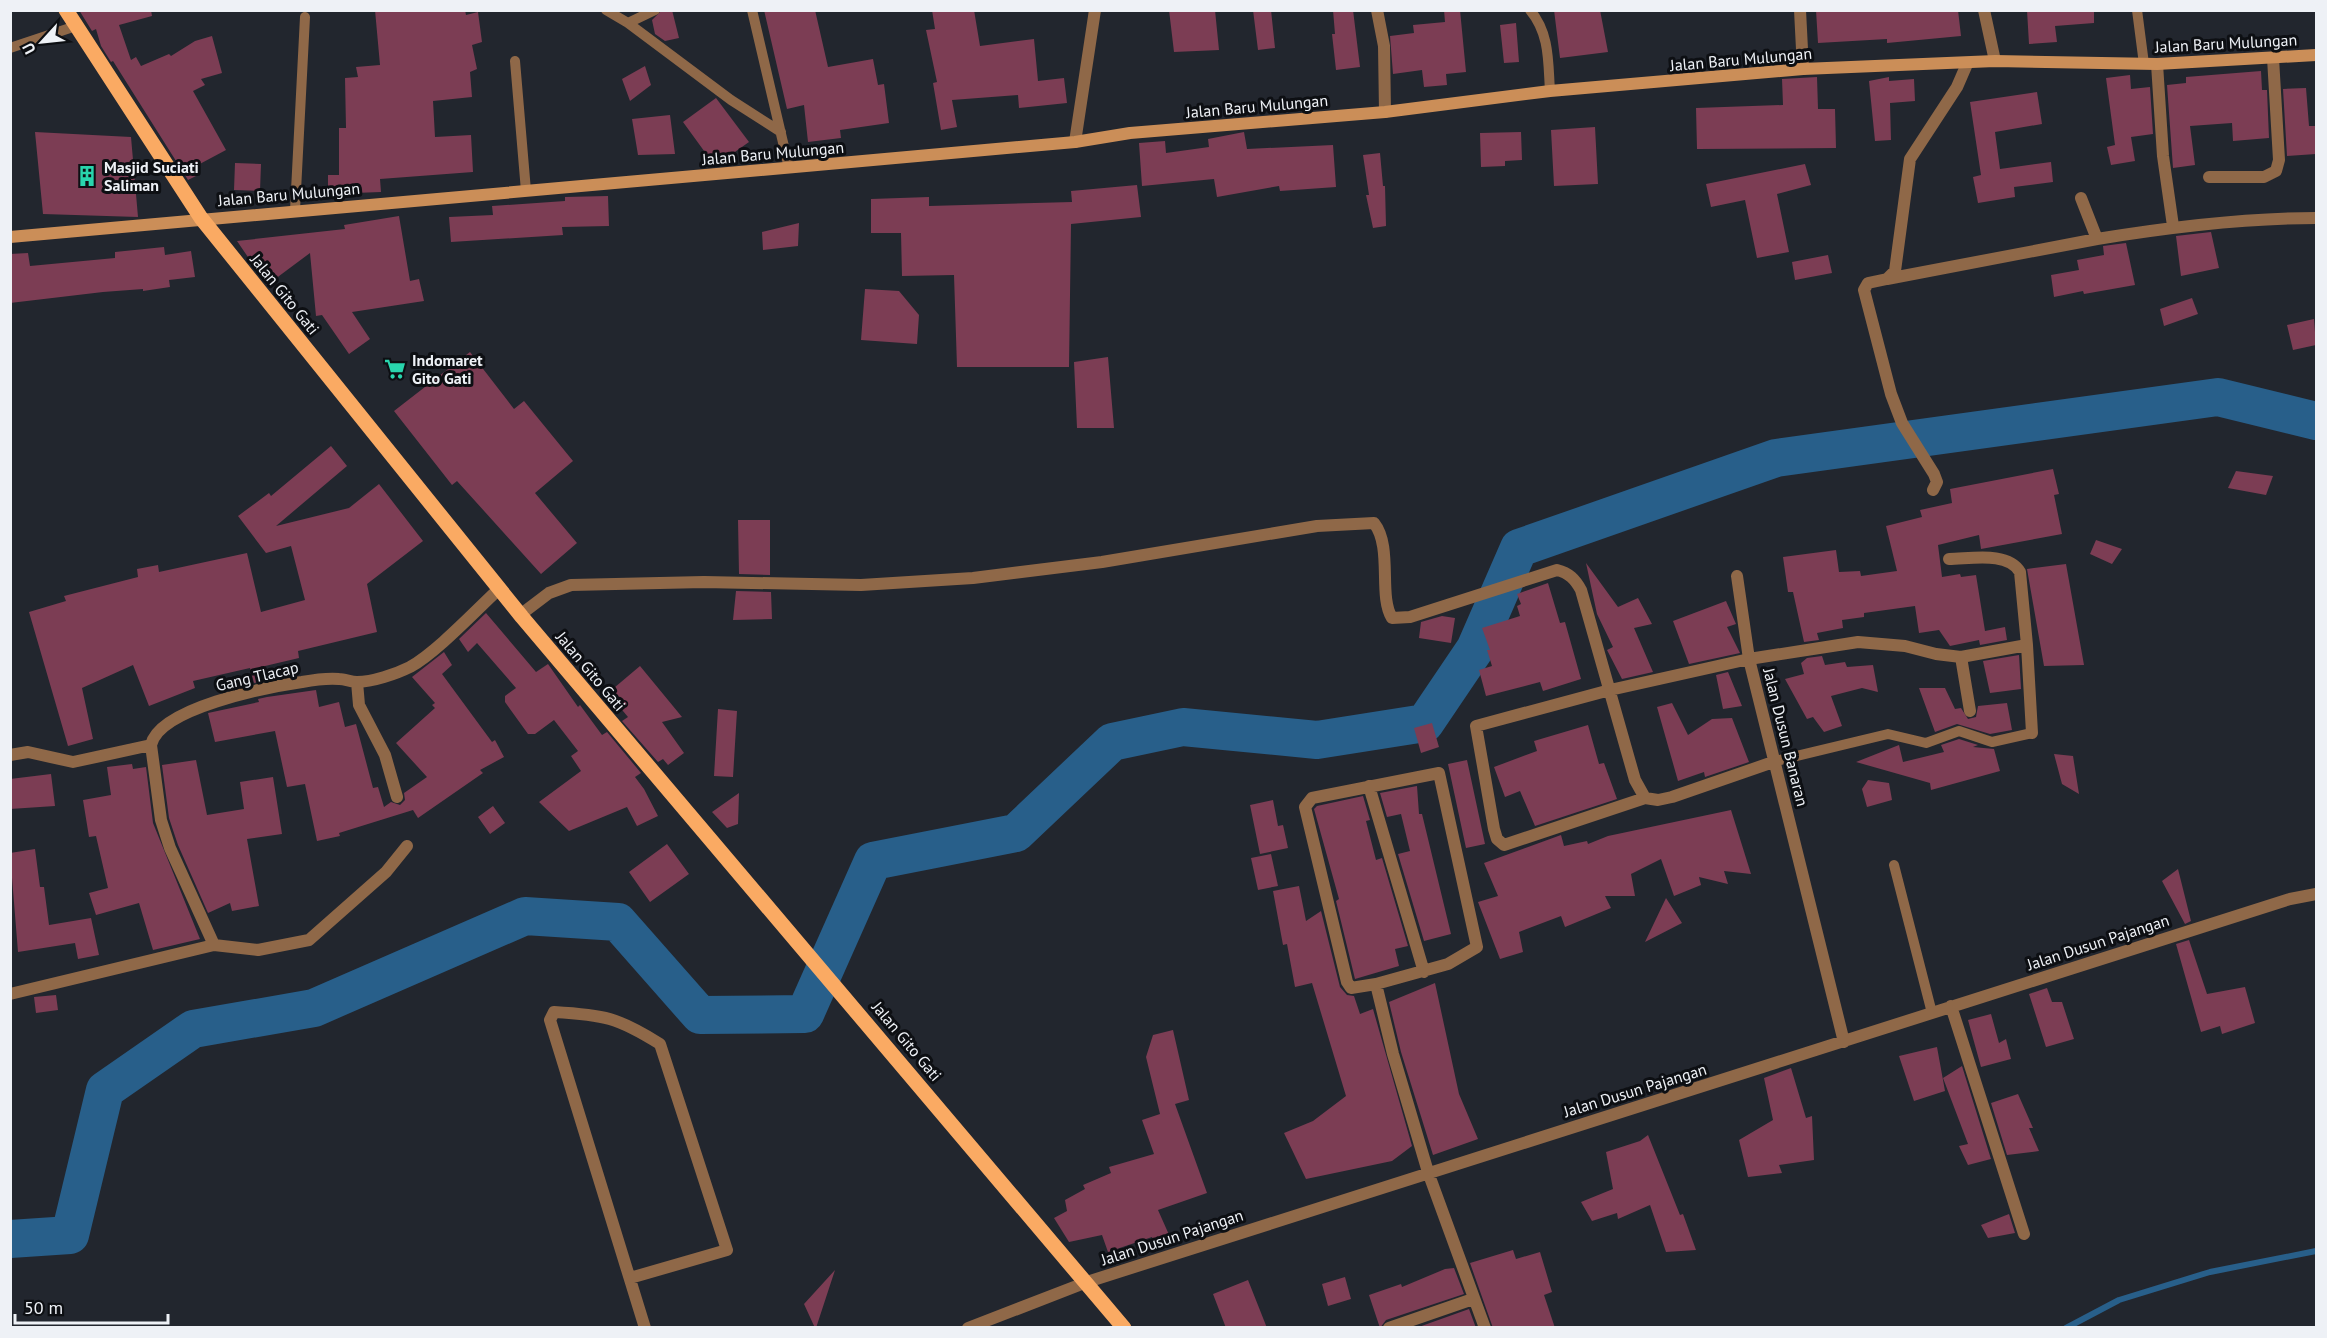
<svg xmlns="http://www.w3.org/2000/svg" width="2327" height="1338" font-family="'PT Sans',sans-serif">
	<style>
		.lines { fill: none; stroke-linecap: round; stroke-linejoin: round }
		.stream { stroke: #285f8a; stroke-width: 6 }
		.river { stroke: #285f8a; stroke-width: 38 }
		.building { fill: #7c3d54 }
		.lane { stroke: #8f6848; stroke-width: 10 }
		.street { stroke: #8f6848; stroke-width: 12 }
		.secondary { stroke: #cb8e58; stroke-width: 12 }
		.primary { stroke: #faaa63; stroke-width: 15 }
		.labels { text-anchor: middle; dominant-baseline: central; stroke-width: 6; stroke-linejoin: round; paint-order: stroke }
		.street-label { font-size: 16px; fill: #eef1f6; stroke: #0d0f13 }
		.poi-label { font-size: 16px; font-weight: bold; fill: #eef1f6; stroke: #0d0f13; text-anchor: start }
	</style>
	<rect width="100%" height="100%" fill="#22262e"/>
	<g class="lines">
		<path class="stream" d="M2066,1328L2119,1300L2210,1272L2316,1251"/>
		<path class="river" d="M10,1239L70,1235L105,1090L193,1029L314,1008L525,916L618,922L700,1015L805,1014L873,861L1016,833L1112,742L1183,727L1317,740L1425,723L1475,649L1519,548L1776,458L2218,397L2316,421"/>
	</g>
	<path class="building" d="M79,10H151L152,16L119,25L131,60L136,57L141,66L169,54L171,56L195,41L212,36L222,73L201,79L205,85L193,91L226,150L196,166L200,174L188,180L113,61L111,62L101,46L96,29L92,31Z
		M375,10H465L466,15L478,12L482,42L472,45L477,69L470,72L472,97L433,101L435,137L471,135L473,172L380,179L381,192L328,194V175H339V128H346L345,78L358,77L356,67L380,65Z
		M662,10H672L679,38L665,41L655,34L652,20Z
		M764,10H815L828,67L873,59L878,85L884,84L889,123L840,130L841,138L808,142L804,105L787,109Z
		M932,10H974L980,46L1034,39L1038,81L1064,78L1067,103L1019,108L1018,95L952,100L957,127L941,130L933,83L937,82L926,30L935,29Z
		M1169,10H1215L1219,50L1174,52Z
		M1253,10H1271L1275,48L1258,50Z
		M1333,10H1353L1360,67L1336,70L1332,34H1335Z
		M1444,10H1460L1466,72L1446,74L1447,85L1424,87L1422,70L1393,74L1390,36L1414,33L1413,25L1445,22Z
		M1554,10H1600L1608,52L1560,58Z
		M1816,10H1958L1961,36L1887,43V39L1818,43Z
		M2027,10H2094V23L2055,26L2057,42L2029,44Z
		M1516,23L1519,62L1504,63L1500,25Z
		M645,66L651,85L630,101L622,79Z
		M2261,71L2262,90H2267L2269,138L2233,141L2232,123L2190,126L2195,165L2173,168L2167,85L2186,83V77Z
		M2130,75L2131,89L2150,87L2153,134L2131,137L2135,161L2111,165L2107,147L2115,145L2106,78Z
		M1817,77L1818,109H1835L1836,148L1697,149L1696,108L1783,105L1782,79Z
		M1889,77V81L1914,79L1915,101L1890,103L1891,140L1875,141L1869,81Z
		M2306,88L2309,126H2316V154L2287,156L2283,89Z
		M2037,92L2042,124L1995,132L2000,169L2051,162L2053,182L2014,187L2015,197L1978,203L1973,177L1981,175L1970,102Z
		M716,98L749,142L715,166L683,122Z
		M670,115L675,154L638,155L632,119Z
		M1595,127L1598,184L1554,186L1551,130Z
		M35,132L131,137L138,217L43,214Z
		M1244,132L1247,149L1333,145L1336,187L1280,191L1279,186L1217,197L1214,179L1142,186L1139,143L1165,141L1166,153L1209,147L1208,139Z
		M1521,132L1522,160L1505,161V166L1481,167L1480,133Z
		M1380,153L1383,186H1385L1386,226L1373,228L1366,195H1369L1363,155Z
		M235,163L261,164L260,191L234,190Z
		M1805,164L1811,185L1777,194L1789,252L1757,258L1745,200L1711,207L1706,184Z
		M1137,185L1141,217L1071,224L1069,367H957L954,275L902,276L901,233H871V199L929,197V206L1072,202L1071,191Z
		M608,196L609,226L562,227L563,235L451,242L449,217L493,215L492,206L565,201V197Z
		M399,216L410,281L419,279L424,301L352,312L370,339L349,354L322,315L316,316L310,253L267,285L237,241L345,229L344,225Z
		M799,223L798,246L763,250L762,232Z
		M2211,232L2219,268L2181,276L2176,236Z
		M2126,243L2135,285L2084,294L2083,291L2054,297L2051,275L2079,270L2077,260L2104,255L2103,246Z
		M164,247L165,255L191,251L195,277L169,280L170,287L143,291V289L103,292L10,303V254L28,253L30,266L115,258V252Z
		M1828,255L1832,273L1795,280L1792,262Z
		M865,289L899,291L919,315L917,344L861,340Z
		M2192,298L2198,314L2164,326L2160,309Z
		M2314,319L2316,345L2293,350L2287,325Z
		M470,352L514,409L524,401L573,461L535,493L577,543L541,574L457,481L452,485L394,411Z
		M1108,357L1114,428H1077L1074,362Z
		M331,446L347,466L276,526L349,508L379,484L423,541L367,584L377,632L298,651L299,658L265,666L268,680L254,683L250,668L193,681L195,688L149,706L133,665L82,688L93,739L68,746L29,612L66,601L64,596L138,577L137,569L158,565L159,572L247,553L261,612L305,600L291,546L266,553L238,516L269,493L271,496Z
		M2053,469L2059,494L2054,495L2062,534L1981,549L1979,535L1938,545L1942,577L1960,574L1961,577L1976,575L1985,631L2005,627L2007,640L1980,645L1979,640L1950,646L1939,630L1919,633L1915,606L1864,613V617L1842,620L1843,628L1817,633L1819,640L1804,642L1793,592H1788L1783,557L1836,550L1839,572L1860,571L1861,576L1897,571L1886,526L1922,517L1920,510L1952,503L1950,489Z
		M2236,471L2273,476L2266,495L2228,488Z
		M738,520H770V575L739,574Z
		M2096,540L2122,549L2112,564L2090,554Z
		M1586,563L1618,607L1638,598L1652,624L1634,628L1653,672L1622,679L1607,650L1613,647L1597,614Z
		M2066,564L2084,665L2044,666L2027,569Z
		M1548,583L1560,623L1565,622L1581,679L1543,691L1540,682L1486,696L1479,670L1492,666L1487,650H1490L1482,628L1520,616L1517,606L1521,604L1517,594Z
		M736,591L771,592L772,619L733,620Z
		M1726,601L1736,624L1727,627L1740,653L1689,664L1673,621Z
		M486,613L536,672L548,664L578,707L580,705L602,735L607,732L641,773L635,777L644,789L658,816L637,826L627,807L569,831L539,802L581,771L571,756L578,751L554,720L535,734H528L505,702V696L516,688L477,643L468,652L459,639Z
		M1442,616L1455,618L1451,643L1419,638L1421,622Z
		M444,652L452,665L442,674L492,742L495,740L504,757L480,770L483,773L418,818L413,810L339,833L340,836L317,841L305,784L287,787L275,731L215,742L208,713L259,702L258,699L267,697L316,690L319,707L339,702L345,727L356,724L373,788L378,787L384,807L391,802L400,805L405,800L404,793L427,777L396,743L435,708L432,705L435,703L412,677Z
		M2019,655L2021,689L1990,693L1983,661Z
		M1822,656L1825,665L1845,662L1847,667L1873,665L1878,692L1862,688L1831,696L1842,726L1824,732L1813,717L1807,719L1785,679L1804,674L1801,663L1807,658Z
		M640,666L682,717L662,722L684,753L668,765L663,759L658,762L622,721L628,717L608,693Z
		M1728,672L1742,706L1723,709L1716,675Z
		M1919,688H1945L1955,709L1961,708L1968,719L1976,717L1978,706L2007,703L2012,730L1990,734L1957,724L1935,732Z
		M1672,703L1688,735L1712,719L1732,718L1749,762L1705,777L1704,772L1678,781L1657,707Z
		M718,709L737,711L733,777L714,776Z
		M1432,723L1439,747L1421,753L1414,728Z
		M1588,725L1599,764L1604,763L1617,799L1535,826L1520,791L1505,797L1494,767L1537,751L1534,741Z
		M1959,739L1978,745L1973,747L1994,749L2000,771L1931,790L1930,783L1856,762L1899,745L1903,762L1944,752L1941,745Z
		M2054,754L2073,756L2079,794L2062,784Z
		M196,760L207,815L244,809L240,782L273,777L282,834L247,839L259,906L232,911L230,903L208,913L178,845L169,818L162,765Z
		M1467,760L1485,844L1466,848L1448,764Z
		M132,764L133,769L146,767L153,823L200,939L153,950L139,903L96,915L89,893L108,888L96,836L89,837L83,800L111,795L107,767Z
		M51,774L55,806L10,809V779Z
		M1868,780L1889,783L1892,800L1867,807L1862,789Z
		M1417,786L1419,814H1422L1451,934L1424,941L1398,854L1410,851L1401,814L1387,817L1380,793Z
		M739,793L738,824L727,828L712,812Z
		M1363,796L1370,820L1366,821L1376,860L1382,858L1408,946L1395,949L1399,966L1355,979L1336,901L1339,899L1314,809L1317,806Z
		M1273,800L1278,826L1283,825L1288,848L1260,854L1250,805Z
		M493,806L505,823L490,834L478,817Z
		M1731,810L1751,874L1724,871L1728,884L1699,877L1701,885L1674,896L1661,859L1631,874L1635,896H1605L1611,908L1565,927L1561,916L1519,932L1523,952L1500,959L1478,902L1498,896L1484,863L1561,835L1564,846L1587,841L1588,844L1608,836Z
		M667,844L689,874L650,902L629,872Z
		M35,849L40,887H44L49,925L91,918L99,955L78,959L75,943L18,952L10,853Z
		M1271,854L1278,886L1258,890L1251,858Z
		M2178,869L2191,921L2185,924L2162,881Z
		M1299,886L1306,921L1321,911L1340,987L1347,995L1354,996L1360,1014L1373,1009L1412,1146L1392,1161L1306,1179L1284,1133L1313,1121L1346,1096L1312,983L1295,987L1287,944L1283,945L1273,891Z
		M1666,898L1682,923L1645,942Z
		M2189,940L2207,994L2245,987L2255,1023L2222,1034L2220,1026L2201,1032L2176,944Z
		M1435,983L1459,1094L1478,1139L1433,1155L1401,1052L1389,1002Z
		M2047,988L2052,1002H2062L2074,1039L2046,1047L2029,994Z
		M56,995L58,1010L36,1013L34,997Z
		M1991,1014L1999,1043L2006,1039L2011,1059L1981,1067L1968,1020Z
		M1173,1030L1189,1100L1175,1104L1207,1193L1158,1210L1170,1237L1154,1242L1152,1237L1108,1252L1102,1235L1069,1242L1054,1218L1067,1211L1065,1200L1085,1189L1083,1185L1111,1173L1109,1167L1154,1154L1142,1120L1160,1114L1146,1057L1153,1035Z
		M1937,1047L1945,1091L1914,1101L1899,1056Z
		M1962,1066L1991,1159L1968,1165L1959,1146L1968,1144L1943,1078Z
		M1791,1068L1806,1118L1812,1116L1814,1160L1779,1165L1782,1173L1748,1177L1739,1140L1773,1120L1764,1078Z
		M2018,1094L2033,1128H2029L2039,1151L2007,1155L1991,1103Z
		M1648,1135L1680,1215L1683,1214L1696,1250L1666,1252L1650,1205L1618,1219L1617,1213L1592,1221L1581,1202L1613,1189L1606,1152L1640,1141Z
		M2009,1214L2015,1233L1988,1238L1981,1225Z
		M1513,1250L1516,1259L1540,1252L1552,1292L1544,1295L1555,1328H1493L1470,1263Z
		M1454,1268L1464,1294L1386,1320L1380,1328L1369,1295L1401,1284L1402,1287L1445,1269Z
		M835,1270L816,1328H815L804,1304Z
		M1345,1277L1351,1299L1328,1306L1322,1284Z
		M1248,1280L1267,1328H1226L1213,1294Z
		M1469,1309L1476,1328H1416Z"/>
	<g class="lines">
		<path class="lane" d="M606,10L628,23L731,100L781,132
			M752,10L789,168
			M1530,10C1550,34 1548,62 1550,91
			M2137,10L2144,64
			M628,23L655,10
			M10,48L76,26
			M515,61L526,191
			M295,210L305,17
			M1776,761L1888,734L1926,743L1959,731L1992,742L2032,733
			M1894,865L1932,1013"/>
		<path class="street" d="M1377,10L1384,46L1385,112
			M1800,10L1803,69
			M1984,10L1995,61
			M2157,64L2163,156L2173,226
			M1075,142L1095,10
			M2209,177H2264L2276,171L2279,160L2273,58
			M2081,198L2097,239C2170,227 2243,218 2316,218
			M1887,279L2097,239
			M1933,490L1937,482L1934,474L1902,423L1891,394L1864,290L1868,283L1887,279L1895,271L1910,159L1957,87L1967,64
			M1949,559C1970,559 2008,551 2020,572L2027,645
			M520,615L549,593L571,585L704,582L861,585L973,578L1102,562L1317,526L1374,523C1393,547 1378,596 1392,618L1410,617L1557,570C1569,573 1575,579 1581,590L1635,780L1645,798L1658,800L1672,797L1776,761
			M1961,657L1970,711
			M357,682L359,705L385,755L397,797
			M151,745L161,820L170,848L214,945
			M10,755L28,752L73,762L151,745C159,708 267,687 302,682C313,680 327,678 339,679C345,679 351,682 357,682C372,682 396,674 410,667C437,652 476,610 500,588
			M1369,786L1424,972
			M1645,798L1504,845L1497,839L1494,829L1476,726L1610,690L1749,659L1737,576
			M1376,984L1448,964L1477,947L1439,773L1312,798L1305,807L1347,982L1351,988L1376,984L1393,1054L1428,1172L1485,1328
			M10,994L214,945L258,950L309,940L386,872L407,846
			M1951,1006L2024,1234
			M1844,1042L1749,659L1858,642L1905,646L1936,654L1961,657L2027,645L2032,733
			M630,1278L727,1250L660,1044C617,1017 604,1015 554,1012L550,1020L645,1328
			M968,1328L1087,1282L2290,899L2316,894
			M1389,1328L1473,1299"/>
		<path class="secondary" d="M10,237L1075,142L1130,133L1385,112L1550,91L1803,69L1995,61L2157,64L2316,55"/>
		<path class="primary" d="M66,10L201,218L522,617L1124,1328"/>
	</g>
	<defs>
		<symbol id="building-bare" viewBox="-9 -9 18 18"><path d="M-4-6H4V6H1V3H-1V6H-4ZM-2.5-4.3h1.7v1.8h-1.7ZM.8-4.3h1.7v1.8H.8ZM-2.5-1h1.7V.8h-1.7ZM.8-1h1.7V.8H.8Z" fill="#29d5ad" stroke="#0d0f13" stroke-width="2.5" paint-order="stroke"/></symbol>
		<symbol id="supermarket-bare" viewBox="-9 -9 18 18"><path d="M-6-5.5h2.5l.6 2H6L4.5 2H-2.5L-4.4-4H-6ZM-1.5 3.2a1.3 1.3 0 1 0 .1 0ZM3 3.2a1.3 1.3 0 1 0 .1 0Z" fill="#29d5ad" stroke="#0d0f13" stroke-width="2.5" paint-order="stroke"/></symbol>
	</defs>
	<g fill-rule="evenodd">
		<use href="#building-bare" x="72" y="161" width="30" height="30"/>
		<use href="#supermarket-bare" x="380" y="354" width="30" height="30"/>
	</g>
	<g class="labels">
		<g class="street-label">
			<text transform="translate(2226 43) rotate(-3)">Jalan Baru Mulungan</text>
			<text transform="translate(1741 59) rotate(-5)">Jalan Baru Mulungan</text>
			<text transform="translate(1257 106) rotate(-5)">Jalan Baru Mulungan</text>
			<text transform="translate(773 153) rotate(-5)">Jalan Baru Mulungan</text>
			<text transform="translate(289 194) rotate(-5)">Jalan Baru Mulungan</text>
			<text transform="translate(285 294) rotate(51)">Jalan Gito Gati</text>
			<text transform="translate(591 671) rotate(50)">Jalan Gito Gati</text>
			<text transform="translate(257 676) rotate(-13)">Gang Tlacap</text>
			<text transform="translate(1786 737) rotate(76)">Jalan Dusun Banaran</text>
			<text transform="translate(2098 942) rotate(-18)">Jalan Dusun Pajangan</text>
			<text transform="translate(907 1041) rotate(50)">Jalan Gito Gati</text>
			<text transform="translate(1635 1090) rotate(-17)">Jalan Dusun Pajangan</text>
			<text transform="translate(1172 1237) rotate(-18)">Jalan Dusun Pajangan</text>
		</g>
		<g class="poi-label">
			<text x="104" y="167">Masjid Suciati<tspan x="104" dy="18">Saliman</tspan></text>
			<text x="412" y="360">Indomaret<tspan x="412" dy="18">Gito Gati</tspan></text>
		</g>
	</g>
	<rect width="2327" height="1338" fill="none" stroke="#eef1f6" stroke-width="24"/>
	<g transform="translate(42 42) rotate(243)" stroke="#0d0f13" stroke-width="4.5" paint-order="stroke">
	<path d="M0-4.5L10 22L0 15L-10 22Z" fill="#eef1f6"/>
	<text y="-9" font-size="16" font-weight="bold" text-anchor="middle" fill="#eef1f6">U</text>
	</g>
	<path d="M15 1314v9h153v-9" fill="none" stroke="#eef1f6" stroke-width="3"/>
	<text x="24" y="1314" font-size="18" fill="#eef1f6" stroke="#0d0f13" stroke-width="4.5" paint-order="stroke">50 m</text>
</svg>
